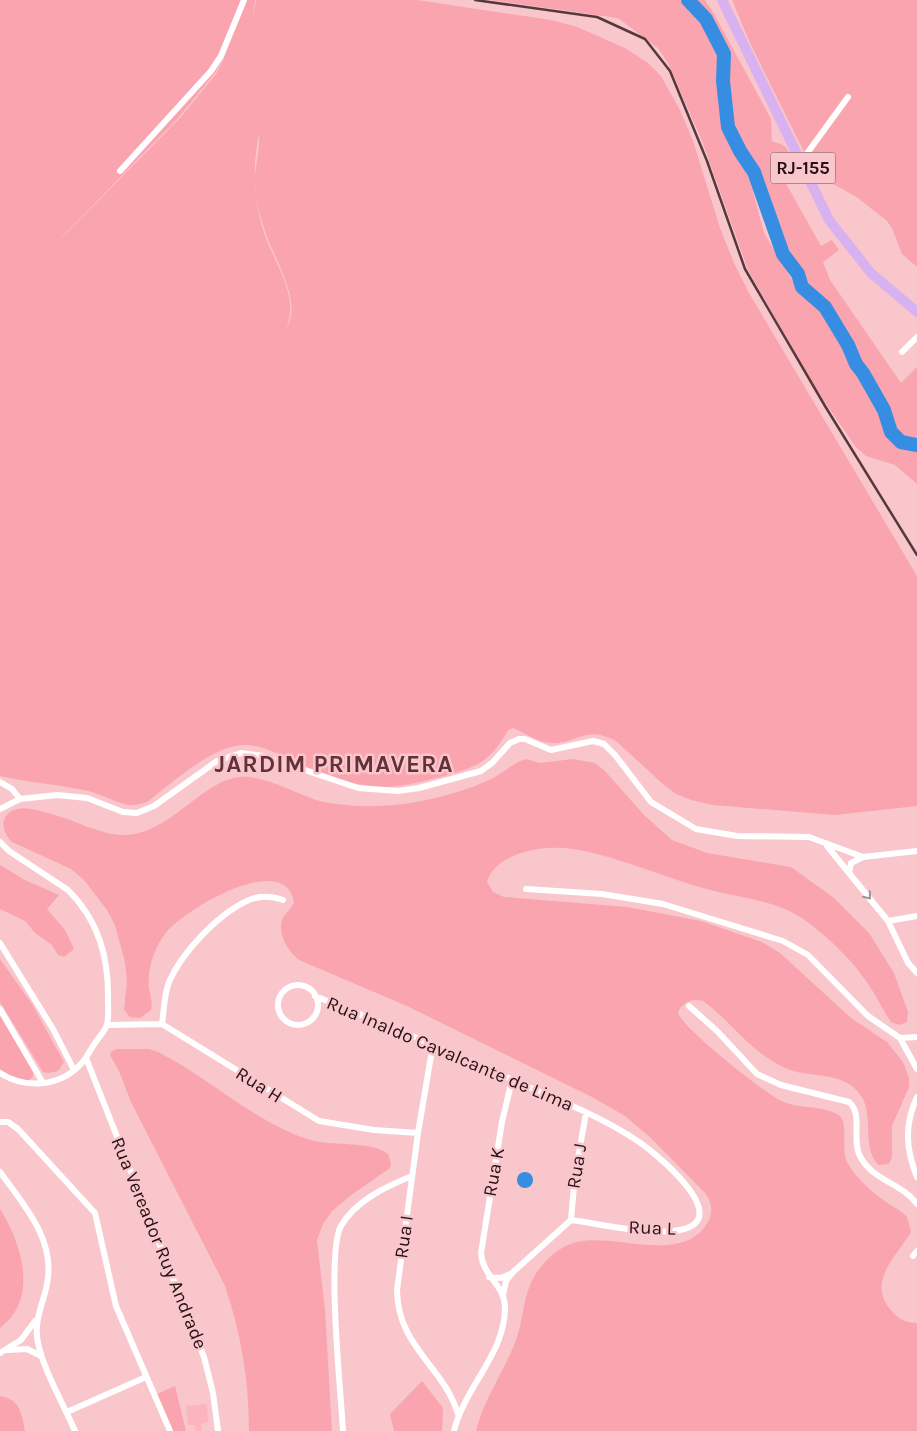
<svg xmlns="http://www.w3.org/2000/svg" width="917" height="1431" font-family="Karla,sans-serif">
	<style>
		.built { fill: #fbb5bd }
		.green { fill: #f9a4af; fill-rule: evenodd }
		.water { fill: #368de1 }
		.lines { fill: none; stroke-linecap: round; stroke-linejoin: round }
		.river { stroke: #368de1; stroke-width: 14 }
		.street { stroke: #fff; stroke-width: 6 }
		.primary { stroke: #d8b2f0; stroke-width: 10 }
		.rail { stroke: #55393d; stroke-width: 2.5 }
		.oneway { stroke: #9d9495 }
		.labels { text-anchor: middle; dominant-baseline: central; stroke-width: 5; stroke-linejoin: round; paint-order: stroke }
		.shield { fill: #f9c6cc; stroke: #65474b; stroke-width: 1 }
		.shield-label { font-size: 18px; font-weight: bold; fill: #261114 }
		.street-label { font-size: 19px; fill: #261114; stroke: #f9c6cc }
		.district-label { font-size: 24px; font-weight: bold; letter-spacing: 1px; fill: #633139; stroke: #f9c6cc }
	</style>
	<rect width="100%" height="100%" fill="#f9c6cc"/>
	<path class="built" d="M207,1404L208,1422L201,1424L202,1431H196L194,1425H188L186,1406Z"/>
	<path class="green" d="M0,0H247L232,43L247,0H255L252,22L256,0H417L551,20L577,27L625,48L648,63L661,76L680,110L693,141L720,228L734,263L749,293L917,576V806L835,815L713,805L691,800L676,794L664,785L616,741C583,724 578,745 550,743C538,742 525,733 513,728L508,730C490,763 475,768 440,777C413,784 386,791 358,784C340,780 321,773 304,766C282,757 260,741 236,746C206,751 171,784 147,802C142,804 137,805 131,805C117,804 102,794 88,791C58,784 29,783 0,776ZM227,53L216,74L180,118L24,276L179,117L215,73ZM259,134C260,148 256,163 255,177C254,195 260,216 266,234C274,258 304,304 286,328C301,296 272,260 263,230C254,198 252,167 259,134Z
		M490,0H680L701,21L718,47L720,63L718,93L721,122L750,181L764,233L797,288L819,304L829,325L850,352L854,368L860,374L888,434L895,443L903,448L913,445L917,447V484L895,465L866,456L855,446L816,389L748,270L702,141L668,63L658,48L618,18Z
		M694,0H705L714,14L771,119L772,141C780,145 789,144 789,156L781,165L780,173L821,246L832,240L839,250L823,262L830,280L901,383L917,367V440L901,437L891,423L889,408L851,345L821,298L806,286L801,271L781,235L759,171L733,130L728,68L724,41L711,18Z
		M732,0H917V267L902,254L892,228L886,220L855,196L829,182L811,166L750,43Z
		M526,759L540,763L573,759L595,763L605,771L644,815L672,840L707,853L791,867L834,898L869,933L894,973L908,1012L907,1022L899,1025L891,1022C881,1007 874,991 863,977C848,955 819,929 797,915C772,900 741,898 714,891C666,879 613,853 565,848C539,846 496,853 487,882L493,892L504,897L627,907L701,921L762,942L780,953L851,1018L887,1042L903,1062L909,1078V1087L892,1126V1157L889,1164L878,1165C860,1144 876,1114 859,1093C841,1070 809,1079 785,1068C750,1052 732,1022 703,1001C693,998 683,1002 678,1012C681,1028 764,1092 781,1101C799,1109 820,1105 837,1114C851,1121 839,1149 848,1164C857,1179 874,1194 889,1204C895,1208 902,1211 907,1217L911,1232C897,1256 867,1280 890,1309C897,1318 905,1323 917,1323V1431H476C484,1398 506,1369 517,1337C524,1316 523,1295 535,1275C543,1263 554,1251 568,1245C606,1227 681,1269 708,1222C713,1212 712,1203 706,1194L651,1138L625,1116L592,1097L407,1006L299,960C288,952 276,932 283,918C286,912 292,909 294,902C285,849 183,910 165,934C154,948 147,970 149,988C150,996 153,1002 151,1010L140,1018L130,1017L124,1010L127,982L125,962L115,925L107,910L84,880L71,869L12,842C0,831 0,813 17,809C27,807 38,810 47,813C71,818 100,835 123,835C170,835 202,780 240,777C263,775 295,793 316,800C326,803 336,804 346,805C392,810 445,799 487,781C501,775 512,763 526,759Z
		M0,865L25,880L59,895L47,909L65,930L74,949L64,957L58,955L52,945L35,933L25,921L0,909Z
		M0,959L32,1004L60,1055L64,1062L58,1071L48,1073L43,1072L0,1002Z
		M0,1016L33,1071V1077C24,1086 8,1076 0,1069Z
		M117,1049H149L158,1052C210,1078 254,1122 310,1140C330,1146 374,1141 388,1154L391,1163L390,1168L350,1196L332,1211L323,1224L317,1240L325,1310L332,1431H249C249,1381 241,1333 225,1286L131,1102L119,1071L110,1055L112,1051Z
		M0,1209C22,1244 39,1299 0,1328Z
		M422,1381L443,1408L442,1431H394L390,1414Z
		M175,1386L186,1431H171L155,1395Z
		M0,1396C20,1399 22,1414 25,1431H0Z"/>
	<path class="water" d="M517 1180a8 8 0 1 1 16 0a8 8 0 1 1-16 0Z"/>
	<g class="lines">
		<path class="river" d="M688,0L706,19L724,54L723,81L728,127L740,151L754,172L783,254L798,274L802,287L825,307L848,345L856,364L863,373L884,410L891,432L901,442L917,445"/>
		<path class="street" d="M800,163L848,97
			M120,171L211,71L221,56L244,0
			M902,352L917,337
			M0,782L12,789L20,799
			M0,809L20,799L57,795L87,798L123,812L137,813L154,806L217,761L241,753L263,756L358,788L398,791L419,788L481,771L492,763L510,743L519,739H525L551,750L593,741L604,744L615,755L651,802L696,829L737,836L809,837L863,857
			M0,842L9,851L68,890C99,921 109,958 108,1001C108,1008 109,1016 107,1024C106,1030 99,1037 95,1043C90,1050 87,1058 80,1065C59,1087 25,1089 0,1073
			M827,846L888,921L908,963L917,973
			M849,873L851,863L863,857L917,851
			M526,889L602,894L663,904L783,941L808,955L868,1016L900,1038L917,1037
			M888,921L917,916
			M0,943L53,1029L74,1070
			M278 1005a20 20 0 1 1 40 0a20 20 0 1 1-40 0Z
			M315,996C385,1024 455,1054 524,1085C561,1101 599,1116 633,1138C653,1150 737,1219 680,1230C650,1236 602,1224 571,1220L513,1272L506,1281L503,1295
			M689,1006L717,1031L757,1074L781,1085L849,1102C863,1114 852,1137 859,1154C871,1181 901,1182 917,1204
			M0,1009L43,1083
			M162,1024C164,1011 164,995 169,982C182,952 219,913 249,900C261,895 272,896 283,900
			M107,1025L162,1024L319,1121L374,1130L418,1133
			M900,1038L917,1069
			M433,1044L418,1133L397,1290C398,1348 443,1365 458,1414
			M86,1058L204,1357L213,1393L218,1431
			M917,1097C904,1125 906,1150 917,1177
			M0,1122H8L18,1129L95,1213L116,1306L170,1431
			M0,1172C24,1205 56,1240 47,1284C44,1301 35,1318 37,1336C39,1362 64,1405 75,1431
			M571,1220L575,1175L586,1113
			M913,1256L917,1251
			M489,1277L501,1278L510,1274
			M8,1350L27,1349L41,1356
			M0,1353L21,1340L35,1321
			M67,1412L146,1377
			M343,1431C341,1392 326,1253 341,1226C355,1201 387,1186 412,1176
			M454,1431C464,1388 505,1354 505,1308C505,1284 483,1278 481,1253L502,1122L512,1080"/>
		<path class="primary" d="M722,0L829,220L871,273L917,312"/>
		<path class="rail" d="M475,0L597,17L645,39L670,71L707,161L745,269L825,406L917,555"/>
	</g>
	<defs><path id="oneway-chevron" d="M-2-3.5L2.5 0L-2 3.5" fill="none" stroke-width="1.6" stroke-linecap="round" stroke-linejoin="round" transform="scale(1.25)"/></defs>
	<use class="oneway" href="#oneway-chevron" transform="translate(868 896) rotate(51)"/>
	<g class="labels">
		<rect class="shield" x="770.5" y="152.5" width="65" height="31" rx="4"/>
		<g class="shield-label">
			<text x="803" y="168">RJ-155</text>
		</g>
		<g class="street-label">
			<text transform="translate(450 1054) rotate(23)">Rua Inaldo Cavalcante de Lima</text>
			<text transform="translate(259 1085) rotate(32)">Rua H</text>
			<text transform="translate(577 1166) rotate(-81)">Rua J</text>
			<text transform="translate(494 1172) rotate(-80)">Rua K</text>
			<text transform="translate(652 1228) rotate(2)">Rua L</text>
			<text transform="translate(404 1237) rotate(-82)">Rua I</text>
			<text transform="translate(159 1243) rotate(68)">Rua Vereador Ruy Andrade</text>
		</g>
		<g class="district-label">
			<text x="334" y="764">JARDIM PRIMAVERA</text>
		</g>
	</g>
</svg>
